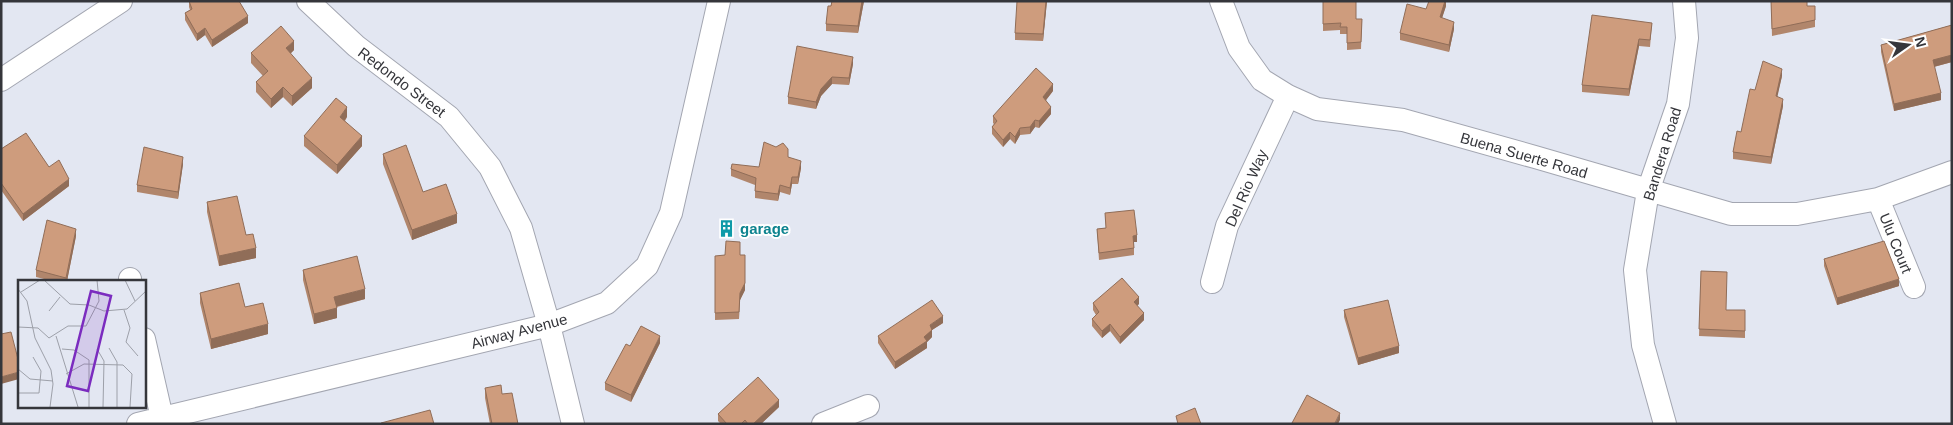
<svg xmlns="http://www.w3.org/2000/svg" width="1953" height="425" font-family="Arial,sans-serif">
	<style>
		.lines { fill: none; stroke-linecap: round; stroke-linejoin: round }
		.minor-casing { stroke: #a3a6b1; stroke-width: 24 }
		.minor { stroke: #fff; stroke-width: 22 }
		.wall { fill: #b1866c }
		.shaded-wall { fill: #906d58 }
		.building { fill: #ce9c7d; stroke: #906d58 }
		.labels { text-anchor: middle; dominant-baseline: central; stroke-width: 4; stroke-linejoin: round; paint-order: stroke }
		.street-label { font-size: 15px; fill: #35363b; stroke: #fff }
		.culture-label { font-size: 15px; font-weight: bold; fill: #0d838f; stroke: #fff; text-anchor: start }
		.inset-road { fill: none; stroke: #9da0a9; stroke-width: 1 }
		.view { fill: #7b2cbf; fill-opacity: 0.15; stroke: #7b2cbf; stroke-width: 2.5 }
		.inset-edge { fill: none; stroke: #35363b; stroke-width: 2.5 }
	</style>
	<rect width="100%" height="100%" fill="#e3e7f2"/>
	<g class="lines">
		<defs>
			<path id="minor" d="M308,1L356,46L449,117L490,167L521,228L549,325L573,424
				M1221,1L1239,48L1262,80L1288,96L1317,109L1403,120L1535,157L1731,214H1797L1878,199L1952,172
				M1,80L121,1
				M1878,199L1914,287
				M130,279V281
				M1212,282L1227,226L1288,96
				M144,339L162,418
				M138,424L549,325L607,303L647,266L671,213L719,1
				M823,424L868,406
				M1665,424L1643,345L1635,270L1648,191L1678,104L1687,38L1684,1"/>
		</defs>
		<use href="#minor" class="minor-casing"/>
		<use href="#minor" class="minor"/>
	</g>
	<path class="wall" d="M189,1H227L248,23L212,47L205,35L197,41L185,20V13L190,10L189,7Z
		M832,1H864L858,33L826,31V24Z
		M1047,1L1043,41L1015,40V33Z
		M1323,1L1356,19H1362L1361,49L1347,50V34H1340V30L1323,31Z
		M1446,1V6L1442,18L1454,29L1449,52L1400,40V33L1426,9Z
		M1771,1L1807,6H1815V27L1772,36Z
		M1652,23L1650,47L1639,46L1629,96L1582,92V85Z
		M1952,25V62L1934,67L1941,100L1894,111L1881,52V45Z
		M294,50L290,54L312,88L292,106L283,97L271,108L256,92V82L263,76L251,63V53Z
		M853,64L849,85L832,84L821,96L816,109L788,104V97Z
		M1782,76L1777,96L1783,106L1771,164L1733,159V152L1741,132L1755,90Z
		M1053,91L1046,100L1051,114L1039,128L1035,127L1030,134L1020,135L1015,144L1010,139L1003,147L992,134V127L994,124L993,123V116Z
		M347,117L345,121L362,146L337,174L304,146V136Z
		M1,149L49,167L69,186L23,221L1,190Z
		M383,154L423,192L457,223L412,240L383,164Z
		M788,157L801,168L798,184H792L790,195L780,192L778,201L755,198V185L731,176V169L759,167Z
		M183,164L178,199L137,192V185Z
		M207,202L246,235L256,258L219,266L207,212Z
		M1105,213L1137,242H1134V255L1099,260L1097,229L1106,228Z
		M76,236L67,281H52L36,277V270Z
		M740,255H745V290L740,300L739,319L715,320V256Z
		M1824,259L1899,286L1837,305L1824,266Z
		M303,270L365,299L337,307V318L314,324L303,280Z
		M1701,271L1726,310H1745V338L1699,336Z
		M200,293L245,307L268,334L211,349L200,303Z
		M1093,303L1139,304L1137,305L1144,320L1120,344L1110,331L1102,338L1092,326V319L1096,315L1093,310Z
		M1344,310L1399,353L1358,365L1344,317Z
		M943,323L932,330V337L927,342V348L895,369L878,343V336Z
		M660,343L631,402L605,390V383L630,346Z
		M485,388L502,394L518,424H490L485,398Z
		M779,407L761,424H721L718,421V414Z"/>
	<path class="shaded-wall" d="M862,1H864L858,33V26Z
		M1046,1H1047L1043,41V34Z
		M1445,1H1446V6L1440,24V17Z
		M248,16V23L212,47V40Z
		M1454,22V29L1449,52V45Z
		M205,28V35L197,41V34Z
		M1639,39V46L1629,96V89Z
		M294,41V50L286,58V48Z
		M1952,55V62L1933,67V60Z
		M853,57V64L849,85V78Z
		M1782,69V76L1776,103V96Z
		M832,77V84L821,96L816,109V102L821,89Z
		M312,78V88L292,106V96Z
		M1053,84V91L1043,104V97Z
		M283,87V97L271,108V99Z
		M1941,93V100L1894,111V104Z
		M1783,99V106L1771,164V157Z
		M347,107V117L340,126V117Z
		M1051,107V114L1039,128V121Z
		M1035,120V127L1030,134V127Z
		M1020,128V135L1015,144V137Z
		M1010,132V139L1003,147V140Z
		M362,136V146L337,174V165Z
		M183,157V164L178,199V192Z
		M801,161V168L798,184V177Z
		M792,177V184L790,195V188Z
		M69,179V186L23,221V214Z
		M780,185V192L778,201V194Z
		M457,214V223L412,240V230Z
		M76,229V236L67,281H66Z
		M1137,235V242H1133V236Z
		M256,248V258L219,266V256Z
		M1899,279V286L1837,305V298Z
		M745,283V290L740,300L739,319L740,293Z
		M365,289V299L334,307V297Z
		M1139,297V304L1134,309V302Z
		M337,308V318L314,324V314Z
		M1144,313V320L1120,344V337Z
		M943,316V323L932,330V337L927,342V348L895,369V362L924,337L930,325Z
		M268,324V334L211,349V339Z
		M1110,324V331L1102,338V331Z
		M660,336V343L631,402V395Z
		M1399,346V353L1358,365V358Z
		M19,372V379L1,384V377Z
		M779,400V407L761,424H753Z
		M1340,413V420L1338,424H1335Z"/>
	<path class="building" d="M189,1H227L228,2L229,1H239L248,16L212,40L205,28L197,34L185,13L192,9Z
		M832,1H862L858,26L826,24L828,6H831Z
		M1017,1H1046L1043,34L1015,33Z
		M1323,1H1356V19H1362L1361,42L1347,43V27H1340L1341,23L1323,24Z
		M1429,1H1445L1440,17L1454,22L1449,45L1400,33L1407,4L1426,9Z
		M1771,1H1807V6H1815V20L1772,29Z
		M1592,15L1652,23L1650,40L1639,39L1629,89L1582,85Z
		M1952,25V55L1933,60L1941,93L1894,104L1881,45Z
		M281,26L294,41L286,48L312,78L292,96L283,87L271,99L256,82L268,71L251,53Z
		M797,46L853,57L849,78L832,77L821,89L816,102L788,97Z
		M1763,61L1782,69L1776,96L1783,99L1771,157L1733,152L1737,131L1741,132L1750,89L1755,90Z
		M1036,68L1053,84L1043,97L1051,107L1039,121L1035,120L1030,127L1020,128L1015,137L1010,132L1003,140L992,127L997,121L993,116Z
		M336,98L347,107L340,117L362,136L337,165L304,136Z
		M26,133L49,167L59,160L69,179L23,214L1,183V149Z
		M764,142L776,147L783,143L788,149V157L801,161L798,177H792L790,188L780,185L778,194L755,191L756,178L731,169L732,164L759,167Z
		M406,145L423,192L446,184L457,214L412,230L383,154Z
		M144,147L183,157L178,192L137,185Z
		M237,196L246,235L253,234L256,248L219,256L207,202Z
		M1134,210L1137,235L1133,236L1134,248L1099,253L1097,229L1106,228L1105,213Z
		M47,220L76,229L66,278L36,270Z
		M726,241L740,242V255H745V283L740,293L739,312L715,313V256L725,255Z
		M1884,241L1899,279L1837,298L1824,259Z
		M357,256L365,289L334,297L337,308L314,314L303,270Z
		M1701,271L1727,272L1726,310H1745V331L1699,329Z
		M1122,278L1139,297L1134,302L1144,313L1120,337L1110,324L1102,331L1092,319L1099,312L1093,303Z
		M239,283L245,307L263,303L268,324L211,339L200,293Z
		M932,300L943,316L930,325L932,330L924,337L927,341L895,362L878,336Z
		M1388,300L1399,346L1358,358L1344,310Z
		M641,326L660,336L631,395L605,383L626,344L630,346Z
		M11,332L19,363V372L1,377V334Z
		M758,377L779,400L753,424H748L745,420L741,424H727L718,414Z
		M501,385L502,394L512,393L518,424H492L485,388Z
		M1307,395L1340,413L1335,423L1337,424H1294L1292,423Z
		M1195,408L1201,424H1178L1176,416Z
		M430,410L434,424H382L381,423Z"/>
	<defs>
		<symbol id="building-bare" viewBox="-9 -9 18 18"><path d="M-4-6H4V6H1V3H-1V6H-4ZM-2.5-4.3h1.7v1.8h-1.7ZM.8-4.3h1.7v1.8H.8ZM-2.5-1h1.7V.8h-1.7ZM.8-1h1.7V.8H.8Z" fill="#0f9aa8" stroke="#fff" stroke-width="2.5" paint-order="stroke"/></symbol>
	</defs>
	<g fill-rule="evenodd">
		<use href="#building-bare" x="714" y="216" width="25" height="25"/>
	</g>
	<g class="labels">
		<g class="street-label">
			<text transform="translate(402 82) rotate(37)">Redondo Street</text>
			<text transform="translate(1662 154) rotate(-73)">Bandera Road</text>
			<text transform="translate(1524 155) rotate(16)">Buena Suerte Road</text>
			<text transform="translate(1246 188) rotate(-66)">Del Rio Way</text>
			<text transform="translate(1896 243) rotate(68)">Ulu Court</text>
			<text transform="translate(519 331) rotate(-15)">Airway Avenue</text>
		</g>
		<g class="culture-label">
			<text x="740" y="228">garage</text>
		</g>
	</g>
	<g transform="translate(18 280)">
		<rect width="128" height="128" fill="#e3e7f2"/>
		<path class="inset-road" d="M26,0L52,24L71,25L86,31L109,29L128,11M107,0L117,21M0,9L9,21L17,58L33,90L35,104L32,127M3,12L22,0M106,30L112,48L108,62L120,76M31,31L42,17M0,47L20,48L31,58L50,46H68L81,21L79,0M38,56L60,127M91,68L99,82V127M44,69L56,70L71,80V127M79,69L86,81L85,127M0,89L12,99L35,101M48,94L66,84L105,85L114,94L112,127M0,113H21L23,91L15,77"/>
		<path class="view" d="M73,11L93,16L70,111L49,106Z"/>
		<rect width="128" height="128" class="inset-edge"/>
	</g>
	<rect width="1953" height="425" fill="none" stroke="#35363b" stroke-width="5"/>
	<g transform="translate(1908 45) rotate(76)" stroke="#ffffff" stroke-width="4" paint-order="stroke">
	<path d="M0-4L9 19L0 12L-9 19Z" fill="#35363b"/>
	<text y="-8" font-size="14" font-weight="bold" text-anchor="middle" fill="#35363b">N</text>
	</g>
</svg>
